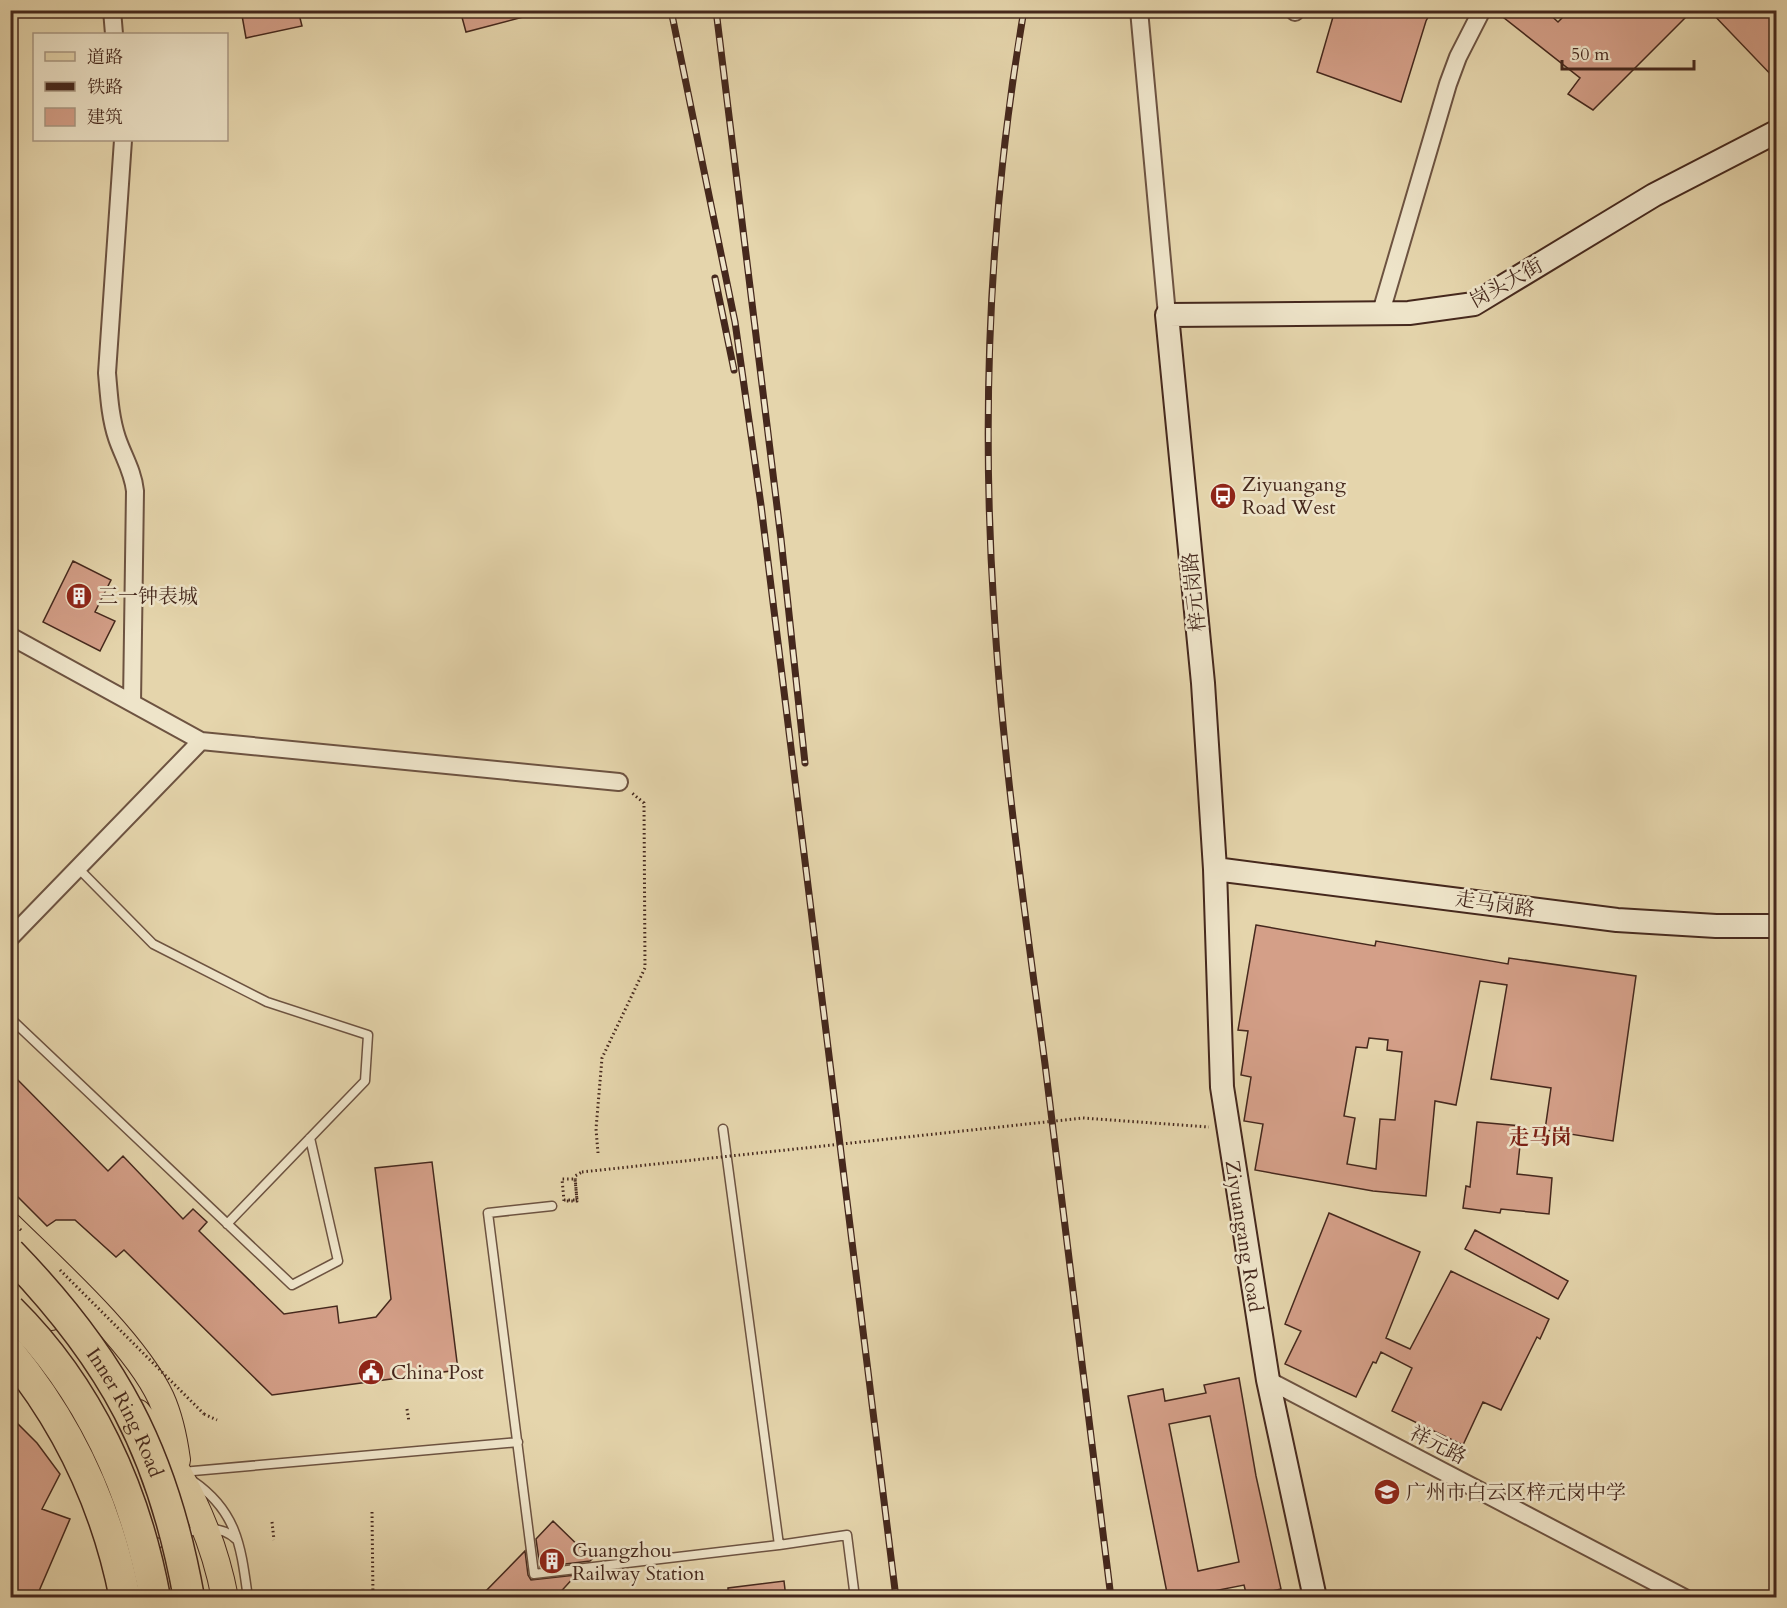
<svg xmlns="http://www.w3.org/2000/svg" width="1787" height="1608" font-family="Cardo,'Noto Serif SC',serif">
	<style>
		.building { fill: #d49f88; stroke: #45281d; stroke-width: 1.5; fill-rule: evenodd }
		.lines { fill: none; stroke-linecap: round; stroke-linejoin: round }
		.lane-casing { stroke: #6d5341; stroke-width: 11 }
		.street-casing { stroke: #6d5341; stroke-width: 20 }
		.secondary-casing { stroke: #45281d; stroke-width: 26 }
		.primary-casing { stroke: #45281d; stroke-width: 28 }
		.path { stroke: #45281d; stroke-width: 3; stroke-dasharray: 1.5 3; stroke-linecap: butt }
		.lane { stroke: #eee4c9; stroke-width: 8 }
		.street { stroke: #eee4c9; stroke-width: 16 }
		.secondary { stroke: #eee4c9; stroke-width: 22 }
		.primary { stroke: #e5d5ac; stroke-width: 26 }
		.rail-casing { stroke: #45281d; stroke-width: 7 }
		.rail { stroke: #eee4c9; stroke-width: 4.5; stroke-dasharray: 14; stroke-linecap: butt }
		.highway-bridge-casing { stroke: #45281d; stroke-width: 33; stroke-linecap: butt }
		.path-bridge { stroke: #45281d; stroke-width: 3; stroke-dasharray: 1.5 3; stroke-linecap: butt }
		.highway-bridge { stroke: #e5d5ac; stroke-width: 30 }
		.labels { text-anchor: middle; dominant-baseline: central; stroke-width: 5; stroke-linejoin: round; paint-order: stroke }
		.street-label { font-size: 20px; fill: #45281d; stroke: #eee4c9 }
		.poi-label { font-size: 20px; fill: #45281d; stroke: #eee4c9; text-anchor: start }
		.neighbourhood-label { font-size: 21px; font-weight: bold; fill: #7a1f14; stroke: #eee4c9 }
	</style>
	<rect width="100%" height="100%" fill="#e5d5ac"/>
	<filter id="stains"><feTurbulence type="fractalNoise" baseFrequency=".00333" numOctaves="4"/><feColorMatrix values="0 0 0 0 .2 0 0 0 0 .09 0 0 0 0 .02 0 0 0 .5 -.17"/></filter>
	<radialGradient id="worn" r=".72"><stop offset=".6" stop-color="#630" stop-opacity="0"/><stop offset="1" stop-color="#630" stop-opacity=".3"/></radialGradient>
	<path class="building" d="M241,10H298L302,26L246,38Z
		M460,10H530L531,15L466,32Z
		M1335,10H1432L1426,21L1401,102L1317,72Z
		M1494,10H1545L1558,22L1570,10H1693L1593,110L1568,94L1580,78Z
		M1709,10H1767L1776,22V80Z
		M73,561L111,580L95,612L115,621L100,651L43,622Z
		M1256,925L1375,946L1376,941L1508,964L1509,958L1636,976L1613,1141L1545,1130L1551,1088L1491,1079L1507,985L1480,981L1456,1105L1435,1101L1426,1196L1373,1191L1255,1170L1263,1124L1244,1121L1251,1077L1241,1075L1248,1031L1238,1030ZM1369,1038L1388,1040L1387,1050L1402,1052L1395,1120L1380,1119L1376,1169L1347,1164L1355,1118L1344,1116L1356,1047L1367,1048Z
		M10,1072L108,1171L123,1156L183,1219L193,1209L207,1222L199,1231L284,1314L337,1306L339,1323L376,1317L391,1299L375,1168L432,1162L458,1370L272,1395L124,1250L116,1257L75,1220H56L47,1226L10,1189Z
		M1477,1122L1522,1126L1517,1174L1552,1178L1549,1214L1501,1209L1500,1213L1463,1208L1466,1186L1470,1187Z
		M1329,1213L1420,1252L1386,1338L1410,1349L1451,1271L1549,1319L1540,1339L1537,1337L1501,1410L1483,1402L1463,1445L1392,1411L1412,1368L1381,1352L1376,1363L1373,1362L1356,1397L1285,1364L1301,1331L1285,1324Z
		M1475,1230L1568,1281L1558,1299L1465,1249Z
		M1239,1378L1256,1476L1281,1589L1247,1597L1244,1585L1203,1593L1204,1598H1168L1128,1396L1163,1389L1165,1401L1206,1393L1204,1385ZM1210,1416L1239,1562L1198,1571L1169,1424Z
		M10,1416L37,1443L60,1474L42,1509L70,1519L36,1598H10Z
		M553,1521L592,1559L590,1561L540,1567L536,1539Z
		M525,1551L528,1575L531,1580L576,1575L555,1598H479Z
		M784,1581L786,1598H728V1588Z"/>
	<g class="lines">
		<defs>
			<path id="lane" d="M10,793V813
				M78,868L153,944L267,1002L368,1035L365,1081L227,1224
				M10,1018L292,1285L338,1261L310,1138
				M552,1206L488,1213L534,1574L779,1545L723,1129
				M182,1472L518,1442
				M193,1481C238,1512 241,1548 248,1598
				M779,1545L847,1535L855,1598
				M148,1547C175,1538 212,1515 237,1540"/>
			<path id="street" d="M112,10L114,34
				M1139,10L1167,315
				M1295,12V10
				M123,140L107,373C109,395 110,417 117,438C123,456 133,471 135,491L132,703
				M1381,312L1448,84L1458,57L1482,10
				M10,636L201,741L619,782
				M10,938L201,741
				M1268,1380L1685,1598"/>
			<path id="secondary" d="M1215,869L1617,920L1716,926H1776
				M1315,1598L1268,1380L1222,1087L1215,869L1203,683L1167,315L1409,313L1474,304L1654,195L1776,132"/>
			<path id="primary" d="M10,1226C55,1270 135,1342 161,1398C170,1418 174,1438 177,1460
				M10,1277L51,1317
				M27,1350L72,1413
				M138,1413C181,1468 212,1529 225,1598"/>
		</defs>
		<use href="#lane" class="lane-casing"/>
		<use href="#street" class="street-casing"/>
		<use href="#secondary" class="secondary-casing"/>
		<use href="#primary" class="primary-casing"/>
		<path class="path" d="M1083,1118L1209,1127
			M598,1153L596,1129L602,1058L645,968L644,803L632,793
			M564,1200H577L575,1179H562L564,1201H577L575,1176L582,1172
			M407,1409L409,1422
			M204,1414L217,1420
			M372,1512L373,1598
			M272,1522L274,1540"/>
		<use href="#lane" class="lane"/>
		<use href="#street" class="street"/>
		<use href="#secondary" class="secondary"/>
		<use href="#primary" class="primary"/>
		<defs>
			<path id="rail" d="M671,10L735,322L761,505L896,1598
				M716,10L781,539L805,763
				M1024,10C990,207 981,412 994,610C1003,762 1025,913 1045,1064C1067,1242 1089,1420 1111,1598
				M715,278L734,370"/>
		</defs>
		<use href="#rail" class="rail-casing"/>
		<use href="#rail" class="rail"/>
		<defs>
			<g id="highway-bridge">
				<path id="s1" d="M10,1253C113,1359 163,1452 189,1598"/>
				<path d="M10,1310C89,1388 135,1490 155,1598"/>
				<path d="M10,1353C69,1425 107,1507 125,1598"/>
			</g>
		</defs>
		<use href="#highway-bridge" class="highway-bridge-casing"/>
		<path class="path-bridge" d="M582,1172L1083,1118
			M10,1220L22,1231
			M60,1270L204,1414"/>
		<use href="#highway-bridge" class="highway-bridge"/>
	</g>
	<defs>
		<symbol id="bus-disc" viewBox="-11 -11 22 22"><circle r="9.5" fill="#8f2418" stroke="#eee4c9"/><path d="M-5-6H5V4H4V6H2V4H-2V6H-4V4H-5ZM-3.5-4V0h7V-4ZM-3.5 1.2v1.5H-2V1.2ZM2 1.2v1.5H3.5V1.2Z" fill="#fff"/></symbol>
		<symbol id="building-disc" viewBox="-11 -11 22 22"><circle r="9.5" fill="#8f2418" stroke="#eee4c9"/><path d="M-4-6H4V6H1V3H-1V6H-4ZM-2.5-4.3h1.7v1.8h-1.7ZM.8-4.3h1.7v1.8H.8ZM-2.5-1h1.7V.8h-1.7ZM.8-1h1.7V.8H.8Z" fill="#fff"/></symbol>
		<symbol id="civic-disc" viewBox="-11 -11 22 22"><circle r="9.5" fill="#8f2418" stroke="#eee4c9"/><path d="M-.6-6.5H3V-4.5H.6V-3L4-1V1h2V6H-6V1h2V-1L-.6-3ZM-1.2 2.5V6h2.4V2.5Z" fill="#fff"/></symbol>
		<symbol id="school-disc" viewBox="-11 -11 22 22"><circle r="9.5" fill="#8f2418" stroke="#eee4c9"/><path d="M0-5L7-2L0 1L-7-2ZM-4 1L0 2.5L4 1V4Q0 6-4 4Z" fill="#fff"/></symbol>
	</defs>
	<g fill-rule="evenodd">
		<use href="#bus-disc" x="1208" y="481" width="30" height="30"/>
		<use href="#building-disc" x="64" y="581" width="30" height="30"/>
		<use href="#civic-disc" x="356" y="1357" width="30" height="30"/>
		<use href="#school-disc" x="1372" y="1477" width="30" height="30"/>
		<use href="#building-disc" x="537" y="1546" width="30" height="30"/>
	</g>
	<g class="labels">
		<g class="street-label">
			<text transform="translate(1506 283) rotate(-29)">岗头大街</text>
			<text transform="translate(1194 592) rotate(-96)">梓元岗路</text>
			<text transform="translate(1495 904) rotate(8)">走马岗路</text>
			<text transform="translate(1244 1236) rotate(81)">Ziyuangang Road</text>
			<text stroke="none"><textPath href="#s1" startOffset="198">Inner Ring Road</textPath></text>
			<text transform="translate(1438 1445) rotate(27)">祥元路</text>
		</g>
		<g class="poi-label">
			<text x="1242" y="484">Ziyuangang<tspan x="1242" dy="23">Road West</tspan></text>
			<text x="98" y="596">三一钟表城</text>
			<text x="391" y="1372">China Post</text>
			<text x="1406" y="1492">广州市白云区梓元岗中学</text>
			<text x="572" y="1550">Guangzhou<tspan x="572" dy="23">Railway Station</tspan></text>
		</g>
		<g class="neighbourhood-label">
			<text x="1540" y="1137">走马岗</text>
		</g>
	</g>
	<rect width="1787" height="1608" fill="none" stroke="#e5d5ac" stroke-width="36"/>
	<rect x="12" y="12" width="1763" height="1584" fill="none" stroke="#45281d" stroke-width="3"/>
	<rect x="18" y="18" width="1751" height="1572" fill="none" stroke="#45281d" stroke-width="1.5"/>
	<rect x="33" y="33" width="195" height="108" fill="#eee4c9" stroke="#aa9984" stroke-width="1.5"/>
	<rect x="45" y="52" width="30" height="9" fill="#e5d5ac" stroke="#aa9984" stroke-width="1.5"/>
	<text x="87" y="63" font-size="18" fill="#45281d">道路</text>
	<rect x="45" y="82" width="30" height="9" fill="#45281d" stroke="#aa9984" stroke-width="1.5"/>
	<text x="87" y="93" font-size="18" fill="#45281d">铁路</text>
	<rect x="45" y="108" width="30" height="18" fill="#d49f88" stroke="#aa9984" stroke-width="1.5"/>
	<text x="87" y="123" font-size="18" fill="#45281d">建筑</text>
	<path d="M1562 60v9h132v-9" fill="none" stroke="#45281d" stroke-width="3"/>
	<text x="1571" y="60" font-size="18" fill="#45281d" stroke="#eee4c9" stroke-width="4.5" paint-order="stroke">50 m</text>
	<rect width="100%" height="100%" filter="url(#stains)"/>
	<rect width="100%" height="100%" fill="url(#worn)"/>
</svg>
